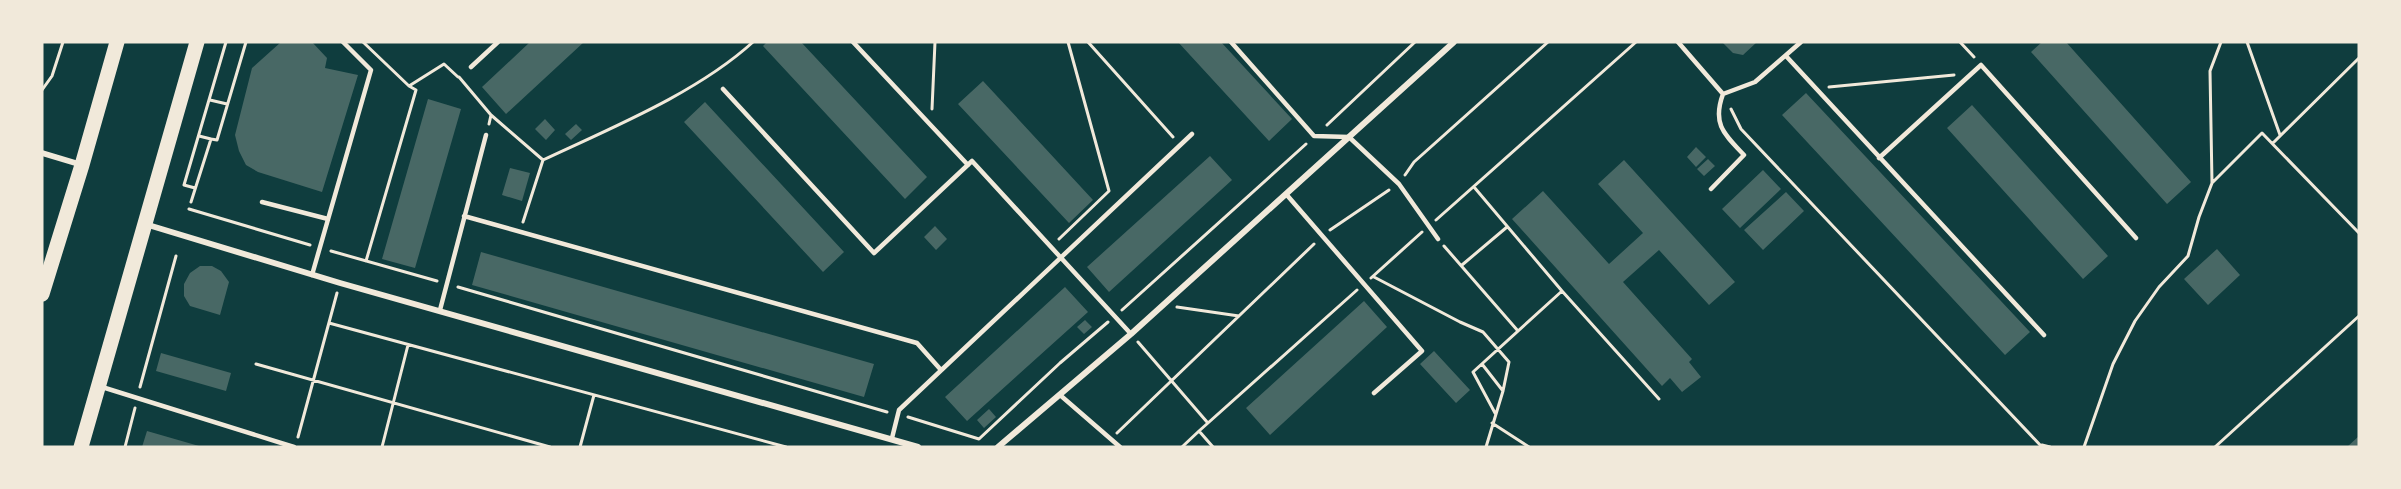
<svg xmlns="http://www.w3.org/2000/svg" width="2401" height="489" font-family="'Golos Text',sans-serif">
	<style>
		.building { fill: #486865 }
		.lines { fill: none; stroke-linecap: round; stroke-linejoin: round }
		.path { stroke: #f1e9da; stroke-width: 3 }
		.service { stroke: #f1e9da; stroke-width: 4.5 }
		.minor { stroke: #f1e9da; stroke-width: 6 }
		.primary { stroke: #f1e9da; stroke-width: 15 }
	</style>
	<rect width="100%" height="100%" fill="#0f3d3e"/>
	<path class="building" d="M281,42H312L327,58L325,68L358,75L322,192L258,172L246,165L239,151L235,135L252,68Z
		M530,42H584L506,114L482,87Z
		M767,42H801L927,177L905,199L763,46Z
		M1178,42H1221L1292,119L1269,141Z
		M1722,42H1757L1743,55L1733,53Z
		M2042,42H2066L2191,182L2167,204L2031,52Z
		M983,81L1093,200L1069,223L958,104Z
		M1806,93L2030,332L2005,355L1782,115Z
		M428,99L461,109L415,268L382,259Z
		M705,102L844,252L823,272L684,122Z
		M1972,105L2108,256L2083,279L1947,128Z
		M545,119L555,130L546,140L535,129Z
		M576,124L582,130L571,140L565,134Z
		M1696,147L1706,157L1696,167L1687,157Z
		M1210,156L1232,180L1109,292L1087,267Z
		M1708,159L1715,166L1704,176L1697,169Z
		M1624,160L1735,282L1709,305L1659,250L1623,282L1692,359L1689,362L1701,377L1682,392L1670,378L1662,386L1512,219L1543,191L1609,264L1643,233L1598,184Z
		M510,168L530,173L522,201L502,195Z
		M1763,170L1781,189L1740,228L1722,209Z
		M1786,192L1804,211L1763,250L1744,230Z
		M935,226L947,239L936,250L924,237Z
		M2217,249L2240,275L2208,305L2184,279Z
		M481,252L874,364L864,397L472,285Z
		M200,266H212L221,271L229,282L220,315L190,306L184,296V284L190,273Z
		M1065,287L1088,312L967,421L945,397Z
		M1364,301L1387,327L1270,435L1246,408Z
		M1085,320L1092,327L1084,334L1077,327Z
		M1434,351L1470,390L1456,403L1420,364Z
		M161,353L231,373L226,391L156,371Z
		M989,409L996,417L984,428L977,420Z
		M147,431L199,446V447H142Z
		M2359,436V447H2347Z"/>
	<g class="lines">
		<path class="path" d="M363,42L409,86L444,64L458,77
			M1088,42L1173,137
			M1960,42L1974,57
			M2247,42L2280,135
			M459,77L491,115L489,124
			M1829,87L1954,75
			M42,90L52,76L63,42
			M210,100L227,104
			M932,109L935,42
			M1731,109L1741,129L2042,447
			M491,115L543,160
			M1327,125L1415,42
			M199,136L211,139
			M2273,143L2359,58
			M1405,175L1414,162L1548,42
			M2212,183L2262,133L2359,233
			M1474,187L1562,291
			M195,188L184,185L226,42
			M191,202L211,139L217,140L246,42
			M189,209L310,245
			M1436,220L1636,42
			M523,222L543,160C611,128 697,93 753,42
			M1330,230L1389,190
			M1059,239L1109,191L1068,42
			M1444,246L1518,331
			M331,251L437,281
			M366,261L416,90L409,86
			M1462,265L1507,227
			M1374,277L1460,322L1483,332L1509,362L1503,391L1486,447
			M1371,278L1422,232
			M458,287L887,412
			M1177,307L1239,316
			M1122,310L1306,144
			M329,323L786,447
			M1138,342L1207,422
			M256,364L550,447
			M1482,364L1503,391
			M140,387L176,256
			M1495,413L1473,372L1562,291L1659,399
			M908,417L979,439L1060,363L1108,322
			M1492,423L1529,447
			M1199,431L1357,290
			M1117,433L1314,244
			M298,437L337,293
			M2042,445L2050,447
			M125,447L135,408
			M382,447L408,345
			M580,447L594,395
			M1182,447L1199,431L1213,447
			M2084,447L2113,364L2135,321L2159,287L2188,256L2199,217L2212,183L2210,71L2221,42
			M2215,447L2359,316"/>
		<path class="service" d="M853,42L968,165
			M1231,42L1314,136L1349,137L1399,184L1438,239
			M1678,42L1723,94L1755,82L1801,42
			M1786,56L2044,335
			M471,67L498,42
			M723,89L874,253L972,161L1131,334
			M1879,158L1981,65L2136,238
			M1711,189L1744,155C1724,134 1712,124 1723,94
			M1286,194L1422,351L1374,393
			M262,202L328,219
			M464,216L917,343L941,370
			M312,275L371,70L343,42
			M440,310L486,135
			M102,387L294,447
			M1060,395L1120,447
			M892,438L899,410L1192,134"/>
		<path class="minor" d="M42,153L82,165
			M145,224L340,283L918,447
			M998,447L1131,334L1454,42"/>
		<path class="primary" d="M42,294L82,165L117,42
			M81,447L197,42"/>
	</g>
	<rect width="2401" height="489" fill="none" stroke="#f1e9da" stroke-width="87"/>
</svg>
